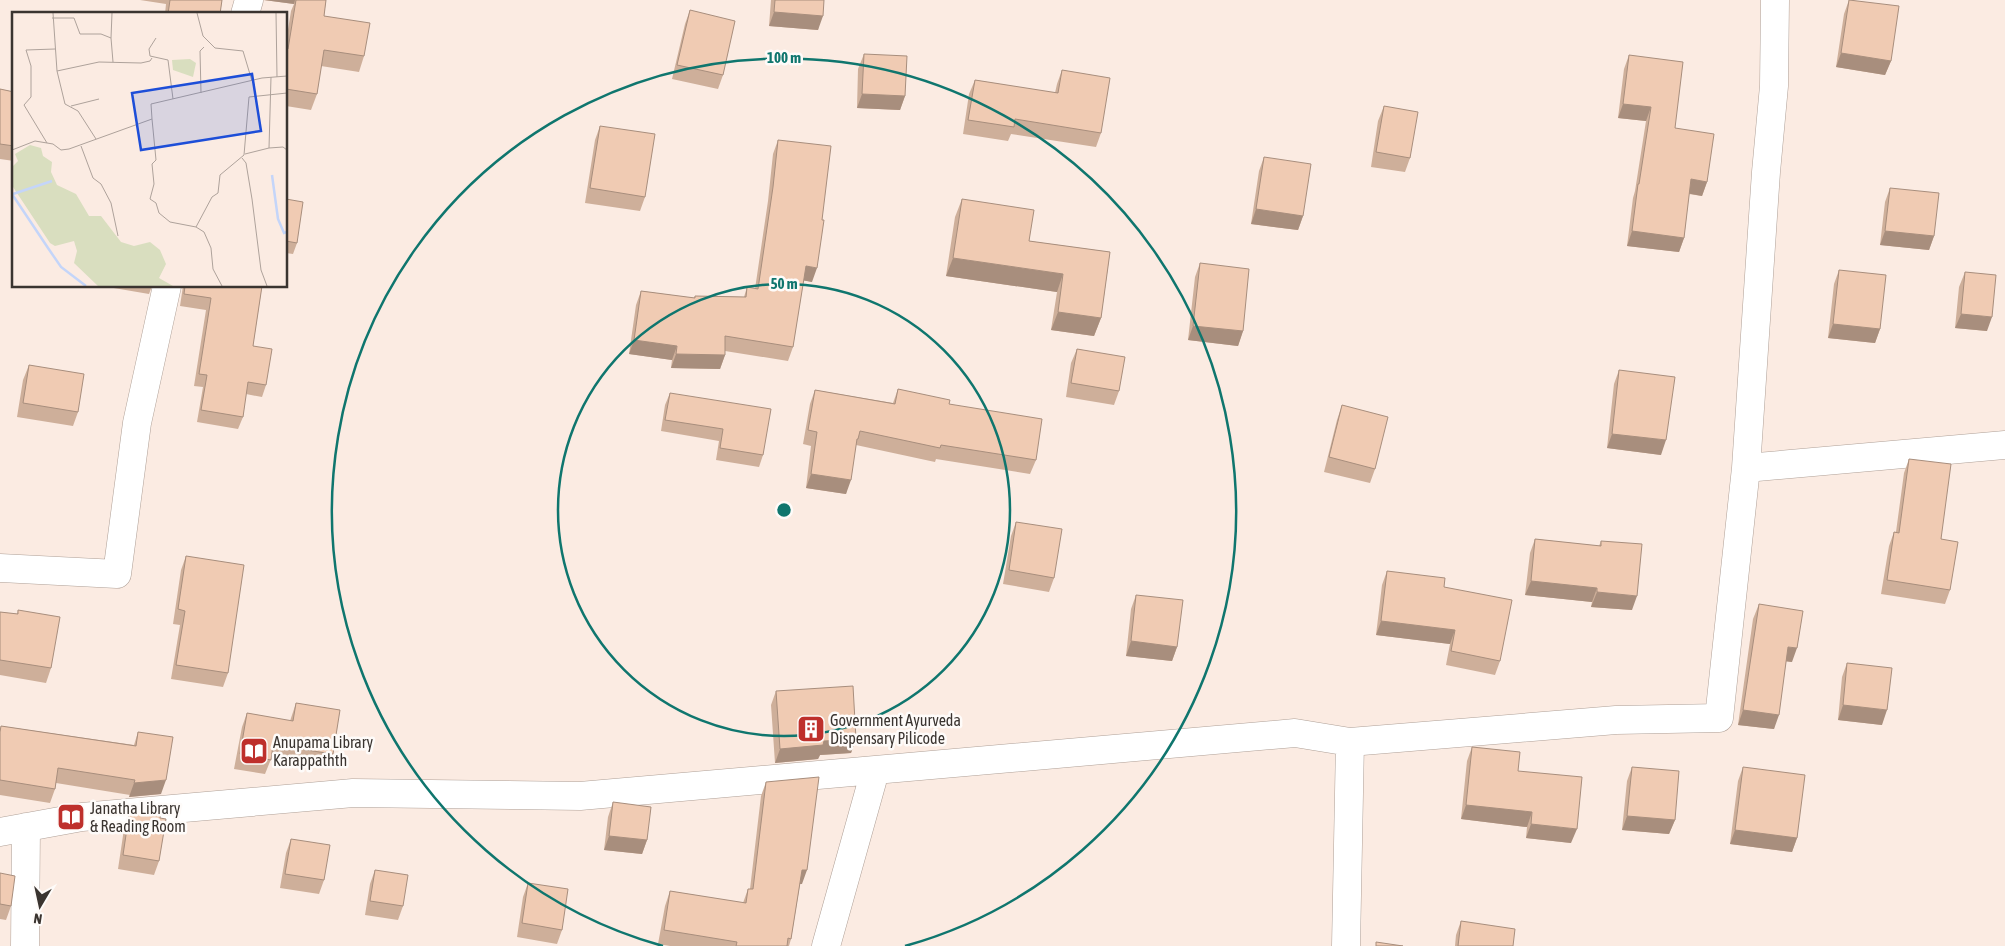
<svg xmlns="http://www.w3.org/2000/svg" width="2005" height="946" font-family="'Asap Condensed',sans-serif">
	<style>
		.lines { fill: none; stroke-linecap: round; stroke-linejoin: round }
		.minor-casing { stroke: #afa097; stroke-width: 29 }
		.minor { stroke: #fff; stroke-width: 28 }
		.wall { fill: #ceaf9a }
		.shaded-wall { fill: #a88e7d }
		.building { fill: #f0cbb3; stroke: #a88e7d }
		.ring { fill: none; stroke: #0f766e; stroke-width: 2.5 }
		.labels { text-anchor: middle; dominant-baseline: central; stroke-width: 5; stroke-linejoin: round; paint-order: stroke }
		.poi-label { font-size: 16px; fill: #3a3430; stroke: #fefbf9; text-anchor: start }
		.inset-river { fill: none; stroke: #c4d5f9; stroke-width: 2.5 }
		.inset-road { fill: none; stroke: #aea29b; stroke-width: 1 }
		.view { fill: #1d4ed8; fill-opacity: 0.15; stroke: #1d4ed8; stroke-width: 2.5 }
		.inset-edge { fill: none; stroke: #3a3430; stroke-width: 2.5 }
		.centre { fill: #0f766e; stroke: #fefbf9; stroke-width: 2.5 }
		.ring-label { font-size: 15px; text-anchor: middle; font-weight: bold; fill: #0f766e; stroke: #fefbf9; stroke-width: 5; stroke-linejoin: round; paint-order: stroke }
	</style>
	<rect width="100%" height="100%" fill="#fbebe2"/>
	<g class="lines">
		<defs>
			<path id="minor" d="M245,14L249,0
				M1746,468L1766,172L1774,86L1775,0
				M0,568L117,574L137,423L167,286
				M0,832L82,817L353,793L580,796L1295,733L1350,742L1616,720L1719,718L1746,468L2005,445
				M25,946L26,827
				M826,946L875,771
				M1346,946L1350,742"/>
		</defs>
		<use href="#minor" class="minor-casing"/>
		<use href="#minor" class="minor"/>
	</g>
	<path class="wall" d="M140,0H222L220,14H165L166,4Z
		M264,0H326L324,16L364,56L359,72L321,66L317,94L311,110L286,106V42L291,11L294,4Z
		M771,0H824L818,30L769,26Z
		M1849,0L1891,61L1885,75L1836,67L1844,14Z
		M690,10L723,75L718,89L672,79L685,24Z
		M864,54L905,96L900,110L857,108L858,69Z
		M1629,55L1675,128L1707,182L1702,196L1689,194L1684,238L1679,252L1627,246L1633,198L1635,191L1646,121L1618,118L1624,69Z
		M1062,70L1101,133L1096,147L1011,134L1008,141L963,134L969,94L975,80L1055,93L1057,84Z
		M0,89L14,92V161L0,159Z
		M1384,106L1410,158L1405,172L1371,167L1378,121Z
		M600,126L645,197L640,211L585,203L595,140Z
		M778,140L812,282L803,280L793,347L788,361L725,351V355L720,369L671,368L672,360L629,354L636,305L641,291L694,298L695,296L744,297L747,287L755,289L768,201L773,154Z
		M1264,157L1303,216L1298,230L1251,224L1259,171Z
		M1890,188L1934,236L1929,250L1880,245L1885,202Z
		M286,199L297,243L293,254L286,253Z
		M962,199L1029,241L1110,252L1101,318L1094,336L1051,330L1057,292L946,276L955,217Z
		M1200,263L1243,331L1238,346L1188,340L1195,277Z
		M1839,270L1880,329L1875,343L1828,338L1834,284Z
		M1965,272L1987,331L1955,328L1959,287Z
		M102,286H152L149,294Z
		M183,286H262L253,346L266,385L262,397L246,394L243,417L238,429L197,422L203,387L194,386L206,310L180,306Z
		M1077,349L1119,391L1114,405L1066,397L1071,363Z
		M29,365L78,412L73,426L17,417L23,380Z
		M1619,370L1661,455L1607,448L1614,384Z
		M898,389L949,404L1036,460L1030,474L936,459L935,462L856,445L846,494L806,488L811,446L803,444L810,404L815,390L893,403Z
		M670,393L763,455L759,467L716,460L719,441L661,431L665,405Z
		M1342,405L1375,469L1370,483L1324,472L1337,420Z
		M1909,459L1941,539L1950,590L1945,604L1881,594L1889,546L1894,532H1896L1904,473Z
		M1016,522L1054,578L1049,592L1003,584L1011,536Z
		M1535,539L1599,546L1601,541L1632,610L1591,607L1592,602L1525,595L1530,553Z
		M186,556L228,673L223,687L171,679L180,625L173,624L181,570Z
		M1387,571L1500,661L1495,675L1446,665L1450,644L1376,635L1382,585Z
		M1136,595L1177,647L1172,661L1126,656L1131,609Z
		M1759,604L1792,662L1786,661L1774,729L1738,725L1753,619Z
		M18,610L51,668L46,683L0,675V612L17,614Z
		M1847,663L1882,725L1838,720L1842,677Z
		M776,691L856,739L851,753L820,755L818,759L775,763L771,705Z
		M296,703L333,754L328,768L271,759L265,774L234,769L242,727L247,713L290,721Z
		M1,726L134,745L138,732L161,794L129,797L130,795L56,783L55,789L50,803L0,795V729Z
		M1472,747L1518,771L1571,843L1526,838L1527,827L1461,819L1467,761Z
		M1632,767L1675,820L1669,834L1622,830L1627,781Z
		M1743,767L1797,838L1792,852L1730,844L1738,781Z
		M766,782L802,884H800L791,939L789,946H670L658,944L665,906L670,891L743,903L748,889H750L761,796Z
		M613,802L647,840L642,854L604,850L608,817Z
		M129,815L159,861L154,875L118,869L124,829Z
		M291,839L324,880L319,894L280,888L286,853Z
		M375,870L403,906L398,920L365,915L370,884Z
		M0,873L11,906L6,920L0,919Z
		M528,883L562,930L557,944L517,937L523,897Z
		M1461,921L1513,946H1455L1456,935Z"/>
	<path class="shaded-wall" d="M264,0H295L294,4Z
		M774,12L823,16L818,30L769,26Z
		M1841,53L1891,61L1885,75L1836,67Z
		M862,94L905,96L900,110L857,108Z
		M1623,104L1651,107L1646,121L1618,118Z
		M1691,179L1707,182L1702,196L1686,193Z
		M1256,209L1303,216L1298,230L1251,224Z
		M1632,231L1684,238L1679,252L1627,246Z
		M1885,231L1934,236L1929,250L1880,245Z
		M953,258L1063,274L1057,292L946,276Z
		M806,266L817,268L812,282L801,280Z
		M1058,312L1101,318L1094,336L1051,330Z
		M1961,314L1992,317L1987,331L1955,328Z
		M1833,324L1880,329L1875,343L1828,338Z
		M1193,326L1243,331L1238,346L1188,340Z
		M634,340L677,346L672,360L629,354Z
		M676,354L725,355L720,369L671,368Z
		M1612,434L1666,440L1661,455L1607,448Z
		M811,474L851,480L846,494L806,488Z
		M1531,581L1597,588L1592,602L1525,595Z
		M1597,592L1637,596L1632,610L1591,607Z
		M1381,621L1455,630L1450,644L1376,635Z
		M1131,641L1177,647L1172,661L1126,656Z
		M1788,647L1797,648L1792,662L1783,661Z
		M1843,705L1887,710L1882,725L1838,720Z
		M1743,710L1779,715L1774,729L1738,725Z
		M856,739L851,753L820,755L818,759L775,763L780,749L824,741Z
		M166,780L161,794L129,797L134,783Z
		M1466,805L1532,812L1527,827L1461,819Z
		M1627,816L1675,820L1669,834L1622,830Z
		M1531,824L1577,829L1571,843L1526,838Z
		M1735,830L1797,838L1792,852L1730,844Z
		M609,836L647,840L642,854L604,850Z
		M802,870H807L802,884H797Z"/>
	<path class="building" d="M170,0H222L220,14H168Z
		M296,0H326L324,16L370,23L364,56L324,50L317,94L286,89V49H288Z
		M775,0H824L823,16L774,12Z
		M1849,0L1899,6L1891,61L1841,53Z
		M690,10L735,21L723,75L677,65Z
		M864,54L907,56L905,96L862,94Z
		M1629,55L1683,62L1675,128L1714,134L1707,182L1691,179L1684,238L1632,231L1638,184H1639L1651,107L1623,104Z
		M1062,70L1110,78L1101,133L1015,119L1014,127L968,120L975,80L1058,93Z
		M0,89L14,92V146L0,144Z
		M1384,106L1418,112L1410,158L1376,152Z
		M600,126L655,134L645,197L590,188Z
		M778,140L831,146L822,220H824L817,268L806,266L793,347L725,336V355L676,354L677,346L634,340L641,291L695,298V296L746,297L747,287L758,289L773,187Z
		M1264,157L1311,164L1303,216L1256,209Z
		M1890,188L1939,193L1934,236L1885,231Z
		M286,199L303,202L297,243L286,241Z
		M962,199L1034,210L1029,241L1110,252L1101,318L1058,312L1063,274L953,258Z
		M1200,263L1249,269L1243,331L1193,326Z
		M1839,270L1886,275L1880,329L1833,324Z
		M1965,272L1996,275L1992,317L1961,314Z
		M185,286H262L253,346L272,349L266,385L248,382L243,417L201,410L207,375L199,374L211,298L184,294Z
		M1077,349L1125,357L1119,391L1071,383Z
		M29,365L84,374L78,412L23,403Z
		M1619,370L1675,377L1666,440L1612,434Z
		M898,389L950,400L949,404L1042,419L1036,460L941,445L940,448L860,431L858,439H857L851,480L811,474L817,432L808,430L815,390L895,404Z
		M670,393L771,409L763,455L720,448L723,429L665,420Z
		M1342,405L1388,417L1375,469L1329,457Z
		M1909,459L1951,464L1941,539L1958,542L1950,590L1887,580L1894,532L1899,533Z
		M1016,522L1062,529L1054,578L1009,570Z
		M1535,539L1601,546V541L1642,544L1637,596L1597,592V588L1531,581Z
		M186,556L244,565L228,673L176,665L185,611L178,609Z
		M1387,571L1445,578L1444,587L1512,600L1500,661L1451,651L1455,630L1381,621Z
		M1136,595L1183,600L1177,647L1131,641Z
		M1759,604L1803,611L1797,648L1788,647L1779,715L1743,710Z
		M18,610L60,617L51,668L0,660V612L18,614Z
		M1847,663L1892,668L1887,710L1843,705Z
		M853,686L856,739L824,741L823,745L780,749L776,691Z
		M296,703L340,710L333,754L273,745L271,760L240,754L247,713L293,721Z
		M1,726L136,746L138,732L173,737L166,780L134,783L135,780L58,768L55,789L0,780V732Z
		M1472,747L1520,752L1518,771L1582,777L1577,829L1531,824L1532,812L1466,805Z
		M1632,767L1679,771L1675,820L1627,816Z
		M1743,767L1805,775L1797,838L1735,830Z
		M819,777L807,870H802L791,939L788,938L787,946H736L737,942L664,930L670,891L746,903L748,889H753L766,782Z
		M613,802L651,807L647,840L609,836Z
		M161,812L160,818L166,819L159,861L123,855L129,815Z
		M291,839L330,845L324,880L285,874Z
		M375,870L408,875L403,906L370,901Z
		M0,873L15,876L11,906L0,904Z
		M528,883L568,889L562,930L522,923Z
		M1461,921L1515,929L1513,946H1458Z
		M1376,942L1403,946H1376Z"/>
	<g class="ring">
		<circle cx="784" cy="510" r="226"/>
		<path d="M663 946A452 452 0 1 1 905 946"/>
	</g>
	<defs>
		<symbol id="building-square" viewBox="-11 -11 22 22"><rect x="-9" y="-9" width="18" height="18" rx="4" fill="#be302c" stroke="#fefbf9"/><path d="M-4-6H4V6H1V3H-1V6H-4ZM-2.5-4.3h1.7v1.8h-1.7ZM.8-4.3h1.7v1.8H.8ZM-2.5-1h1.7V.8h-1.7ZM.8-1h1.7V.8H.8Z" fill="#fff"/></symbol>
		<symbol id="library-square" viewBox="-11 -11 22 22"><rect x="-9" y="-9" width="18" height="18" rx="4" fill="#be302c" stroke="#fefbf9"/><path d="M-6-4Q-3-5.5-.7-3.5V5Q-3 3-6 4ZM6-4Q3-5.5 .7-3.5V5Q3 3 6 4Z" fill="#fff"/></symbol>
	</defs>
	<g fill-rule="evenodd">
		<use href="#building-square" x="795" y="713" width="32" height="32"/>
		<use href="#library-square" x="238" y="735" width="32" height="32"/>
		<use href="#library-square" x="55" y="801" width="32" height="32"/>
	</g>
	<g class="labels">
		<g class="poi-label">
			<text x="830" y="720">Government Ayurveda<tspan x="830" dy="18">Dispensary Pilicode</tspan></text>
			<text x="273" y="742">Anupama Library<tspan x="273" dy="18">Karappathth</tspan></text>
			<text x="90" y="808">Janatha Library<tspan x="90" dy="18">&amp; Reading Room</tspan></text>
		</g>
	</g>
	<g transform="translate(12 12)">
		<rect width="275" height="275" fill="#fbebe2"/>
		<path d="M178,47L184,51L181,65L161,58L160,48Z" fill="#d9debf"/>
		<path d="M18,133L29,136L31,144L40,150L39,160L45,173L64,182L77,204H89L109,230L122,234L138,230L148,238L154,252L147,266L161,274H86L62,251L65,239L62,229L43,234L38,231L1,175L0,155L6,149L3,142Z" fill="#d9debf"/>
		<path class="inset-river" d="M260,163L266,207L272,221L275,220M0,182L36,236M1,182L40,169M36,236L49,255L74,274"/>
		<path class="inset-road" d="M41,1L45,59L87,50L129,51L138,49L140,46M185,1L191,24L203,36L231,39L240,69M264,1L265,65M40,6H62L68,22H89L99,26L100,1M99,26L101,50M144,26L137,37L138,44L156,48L161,87M45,59L53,92L66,99L84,127M189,81L188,39L192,35M59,94L87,87M140,107L144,148L140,152L142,172L138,187L144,191L147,201L158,210L184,215L192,220L199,236L201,257L210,274M35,131L12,93L19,85V54L14,38L43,37M69,134L81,166L89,172L99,191L106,224M257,136L271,135L275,138M0,138L23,129L41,132L49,138L57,137L140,107L139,92L250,66L275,64M233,142L257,136L259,65M230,146L234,151L240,187L249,258L255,274M184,215L200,185L206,181L208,163L232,143L237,85L275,81"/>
		<path class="view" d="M240,62L249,119L129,138L120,81Z"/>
		<rect width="275" height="275" class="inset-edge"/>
	</g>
	<circle cx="784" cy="510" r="8" class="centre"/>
	<g class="ring-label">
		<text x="784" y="63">100 m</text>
		<text x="784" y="289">50 m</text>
	</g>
	<g transform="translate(40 906) rotate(189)" stroke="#fefbf9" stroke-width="4" paint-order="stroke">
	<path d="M0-4L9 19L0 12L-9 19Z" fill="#3a3430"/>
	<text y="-8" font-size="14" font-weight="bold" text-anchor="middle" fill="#3a3430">N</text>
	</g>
</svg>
